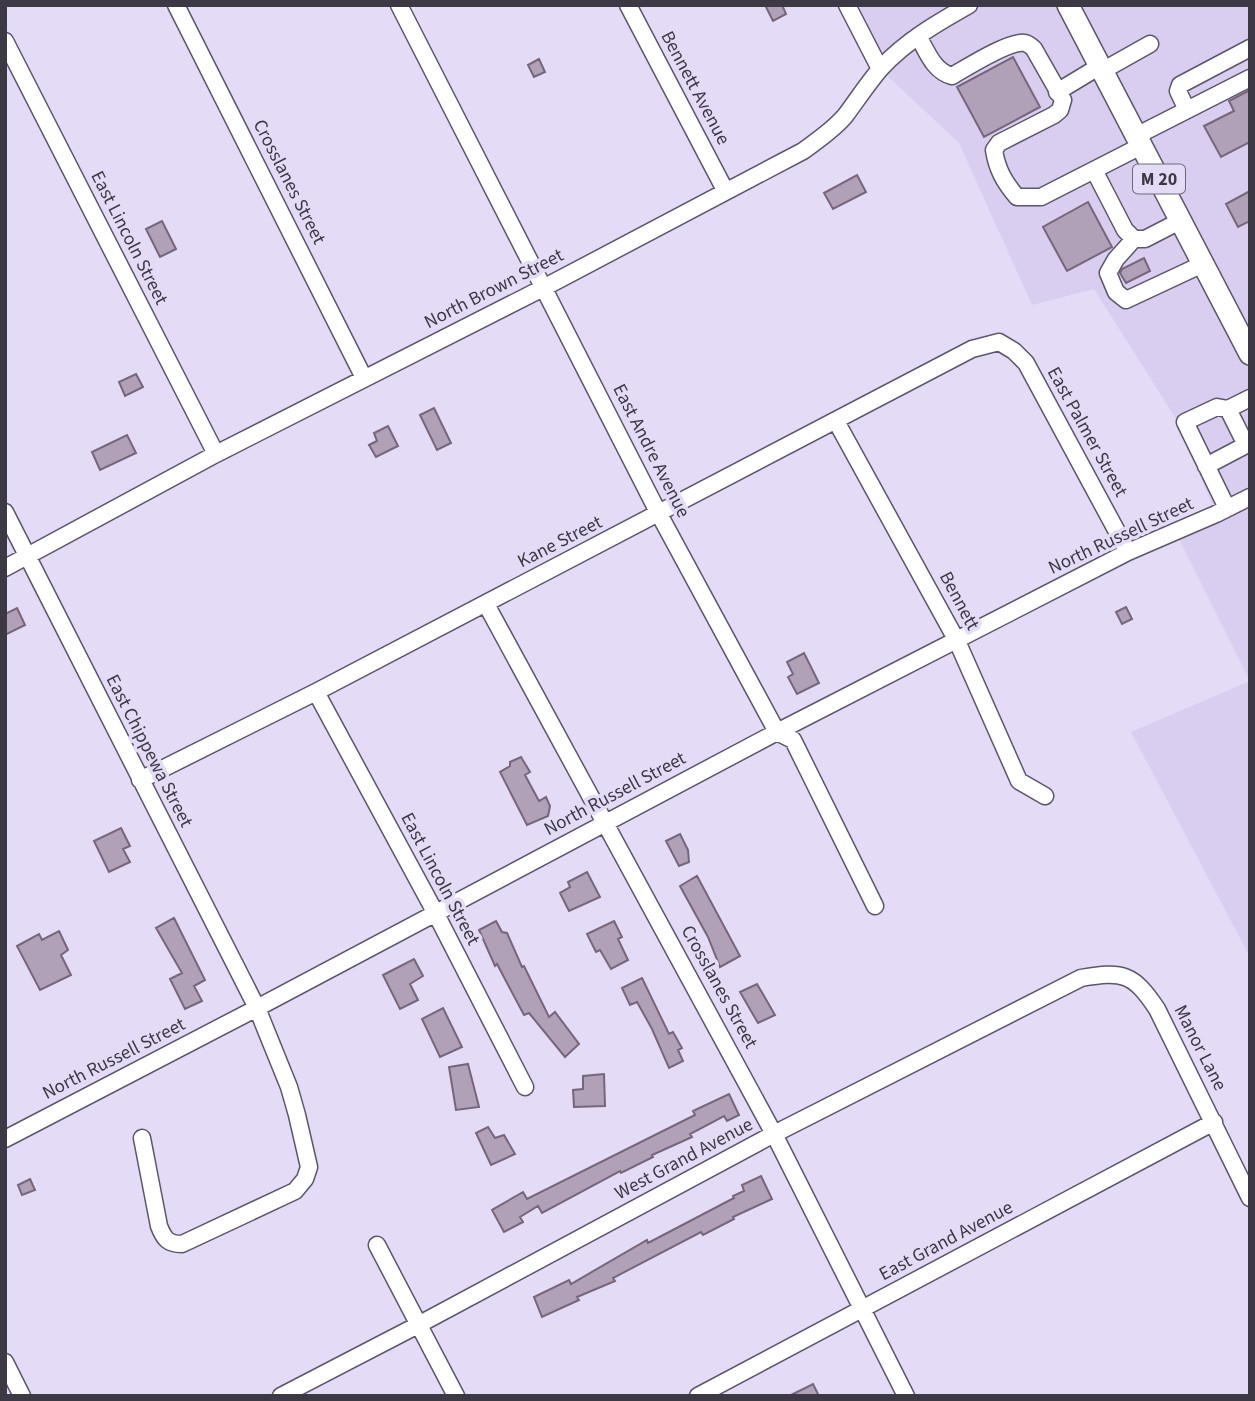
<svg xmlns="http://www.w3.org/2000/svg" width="1255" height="1401" font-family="'Source Sans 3',sans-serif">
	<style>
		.built { fill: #d9cef0 }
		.building { fill: #b1a1b8; stroke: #75667b; stroke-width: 2 }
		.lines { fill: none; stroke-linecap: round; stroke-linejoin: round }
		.minor-casing { stroke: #5c556c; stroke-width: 19 }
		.major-casing { stroke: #5c556c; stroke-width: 24 }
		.minor { stroke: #fff; stroke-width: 16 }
		.major { stroke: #fff; stroke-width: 21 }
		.labels { text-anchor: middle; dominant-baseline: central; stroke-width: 7; stroke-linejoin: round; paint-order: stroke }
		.shield { fill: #e4dbf7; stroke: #6f6a7a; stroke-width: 2 }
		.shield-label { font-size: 18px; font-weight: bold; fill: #3d3944 }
		.street-label { font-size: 19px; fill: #3d3944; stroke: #e4dbf7 }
	</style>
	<rect width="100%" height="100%" fill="#e4dbf7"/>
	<path class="built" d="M847,5H1250V957L1131,732L1250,681L1175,531L1216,514L1176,419L1094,289L1032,305L959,143L880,69Z"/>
	<path class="building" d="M765,5H782L786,14L773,21Z
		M1013,57L1040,107L984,137L957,87Z
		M539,59L545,72L534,77L528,65Z
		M1250,90V142L1221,157L1204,126L1234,111L1229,101Z
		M857,175L866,192L833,209L824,193Z
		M1250,191V221L1238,227L1226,204Z
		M1088,202L1112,247L1067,271L1043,227Z
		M162,221L176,249L160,257L146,229Z
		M1144,258L1150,271L1126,283L1120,273L1122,269Z
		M136,374L143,387L125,396L119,382Z
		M434,408L451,443L437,450L420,415Z
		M388,426L398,446L376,457L369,445L377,441L374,433Z
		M127,435L136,453L100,470L92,452Z
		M1126,607L1132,619L1122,624L1116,612Z
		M17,608L25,625L5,635V614Z
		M804,653L819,683L797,694L788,677L793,674L787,662Z
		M521,757L530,772L525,775L539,801L546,797L550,806L548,816L527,825L500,772L510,766V762Z
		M121,828L130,846L123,849L130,862L109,872L94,841Z
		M680,834L688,850L689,862L679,866L666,841Z
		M587,872L600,897L569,911L560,893L570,887L568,882Z
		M697,876L740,956L720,967L708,937L680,886Z
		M174,918L205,980L194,986L202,1001L185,1009L170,979L182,973L156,928Z
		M496,921L502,932L507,933L522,967L524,966L549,1017L555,1012L579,1044L565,1057L529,1013L524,1015L497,964L495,966L479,930Z
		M614,921L622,937L618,939L628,960L611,969L600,950L596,952L587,934Z
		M59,931L68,950L61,955L71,975L40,990L17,946L39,934L42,940Z
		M414,959L423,976L410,984L418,1000L400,1009L383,975Z
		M642,978L669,1034L673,1032L682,1048L678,1050L683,1061L669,1068L652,1029L637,1002L630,1005L622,988Z
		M757,984L775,1015L758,1023L740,992Z
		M443,1008L462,1047L440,1057L422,1019Z
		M468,1064L479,1107L456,1110L449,1067Z
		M604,1074L605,1106L574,1107L573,1090L583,1089V1076Z
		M729,1094L739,1115L727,1121L724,1116L690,1134L692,1137L652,1155L653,1157L621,1173L620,1171L542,1213L538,1206L520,1217L523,1222L504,1232L492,1210L523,1192L527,1199L695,1115L693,1111Z
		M488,1127L495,1138L504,1135L515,1154L491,1165L476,1133Z
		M761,1176L772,1199L733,1217L734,1219L703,1235L701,1232L613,1278L615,1281L577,1297L579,1300L542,1317L534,1297L569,1280L571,1284L647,1240L648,1243L734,1198L733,1196L744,1191L742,1185Z
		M30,1179L35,1190L22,1195L18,1185Z
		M813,1384L819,1396H789Z"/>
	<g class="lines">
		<defs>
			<path id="minor" d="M176,5L364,378
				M399,5L659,514L777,732L793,740L875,906
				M628,5L725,190
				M847,5L880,69
				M918,36C927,51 933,71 952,76C966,68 1010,40 1025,43C1029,44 1031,46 1034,49L1063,100L1060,110L1054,115L999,143L994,150C997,169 1004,182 1017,197H1041L1141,146
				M5,41L216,454
				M1102,71L1150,44
				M1057,92L1100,66
				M1187,110L1178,91L1180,85L1250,48
				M1136,136L1250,78
				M1094,170L1125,230L1134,239H1145L1180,221
				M1134,239L1116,259L1108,273L1116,292L1126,300L1203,264
				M836,421L957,641L1019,781L1045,796
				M1206,466L1246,445L1228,409
				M1227,508L1185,422L1217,407L1228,409L1250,398
				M5,512L257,1008L289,1087L297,1115L309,1167L305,1179L295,1191L182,1244C168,1244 164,1239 159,1226L142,1138
				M5,568L216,454L545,287L803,151C818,140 833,130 845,116C857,100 868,83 881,68C906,41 937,23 969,5
				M486,604L774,1134L906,1396
				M316,692L435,912L525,1087
				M140,780L316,692L972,349L999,342L1014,351L1026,363L1128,552
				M5,1139L257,1008L777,732L1128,552L1216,514L1250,497
				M377,1245L456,1396
				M5,1362L22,1396
				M281,1396L418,1325L774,1134L1081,978C1123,971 1133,973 1157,1009L1250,1198
				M698,1396L1214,1122"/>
			<path id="major" d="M1068,5L1250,354"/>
		</defs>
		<use href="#minor" class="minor-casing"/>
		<use href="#major" class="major-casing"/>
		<use href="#minor" class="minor"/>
		<use href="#major" class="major"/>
	</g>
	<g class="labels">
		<rect class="shield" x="1133" y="164.5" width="52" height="29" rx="5"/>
		<g class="shield-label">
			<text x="1159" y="179">M 20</text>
		</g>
		<g class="street-label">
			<text transform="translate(695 88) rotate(62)">Bennett Avenue</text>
			<text transform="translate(289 182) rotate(63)">Crosslanes Street</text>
			<text transform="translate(129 238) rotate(63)">East Lincoln Street</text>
			<text transform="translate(494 289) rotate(-27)">North Brown Street</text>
			<text transform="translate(1087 432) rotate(61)">East Palmer Street</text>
			<text transform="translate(651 451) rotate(63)">East Andre Avenue</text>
			<text transform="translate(1121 536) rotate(-25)">North Russell Street</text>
			<text transform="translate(560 542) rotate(-27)">Kane Street</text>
			<text transform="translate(959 601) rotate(62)">Bennett</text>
			<text transform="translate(149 751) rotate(63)">East Chippewa Street</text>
			<text transform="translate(615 794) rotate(-28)">North Russell Street</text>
			<text transform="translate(440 879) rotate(62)">East Lincoln Street</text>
			<text transform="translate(719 987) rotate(61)">Crosslanes Street</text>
			<text transform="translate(1200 1048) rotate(63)">Manor Lane</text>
			<text transform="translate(114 1059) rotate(-27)">North Russell Street</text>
			<text transform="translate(684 1159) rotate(-28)">West Grand Avenue</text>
			<text transform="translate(946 1241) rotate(-28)">East Grand Avenue</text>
		</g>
	</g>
	<rect width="1255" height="1401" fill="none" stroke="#3d3944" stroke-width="14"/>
</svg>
